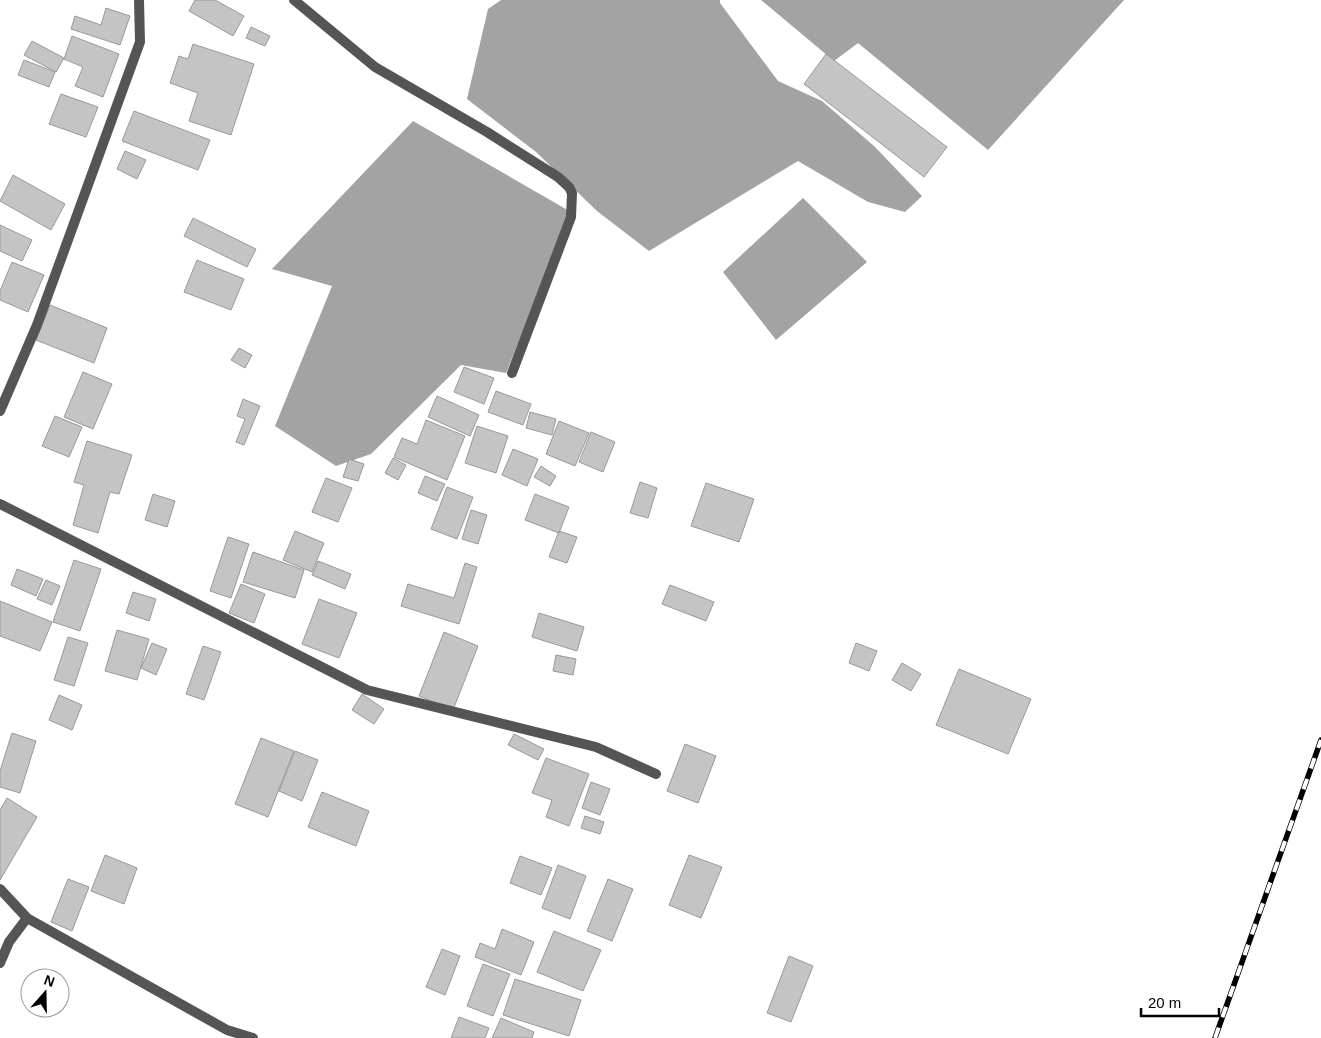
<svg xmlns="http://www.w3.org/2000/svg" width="1321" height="1038" font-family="Helvetica,sans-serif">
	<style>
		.water { fill: #a3a3a3 }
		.building { fill: #c4c4c4; stroke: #999 }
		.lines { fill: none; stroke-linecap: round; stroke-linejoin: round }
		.street { stroke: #555; stroke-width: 10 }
		.rail-casing { stroke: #000; stroke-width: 5.5 }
		.rail { stroke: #fff; stroke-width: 4; stroke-dasharray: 11; stroke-linecap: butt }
	</style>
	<rect width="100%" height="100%" fill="#fff"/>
	<path class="water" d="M501,0H720V3L778,81L822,101L874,146L922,196L905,212L868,202L798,161L649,251L597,211L536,152L467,99L488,9Z
		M761,0H1124L988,150L858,43L834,61Z
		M413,121L571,212L506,373L461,365L371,454L336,466L275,426L332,286L272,269Z
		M803,198L867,262L776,340L723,272Z"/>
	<path class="building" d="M195,0H215L244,16L233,36L189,11Z
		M106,8L130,16L120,45L71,29L75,16L101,25Z
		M251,27L270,36L265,46L246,38Z
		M72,36L119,54L103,97L75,86L83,67L64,59Z
		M32,41L64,58L56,72L24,55Z
		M193,44L254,64L231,135L189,121L198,93L170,83L179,56L188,59Z
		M826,54L947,147L924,177L804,84Z
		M24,60L55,72L49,87L18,75Z
		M61,94L98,107L86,137L49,124Z
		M134,111L210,140L198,170L122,141Z
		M125,151L146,160L137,179L117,169Z
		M13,175L65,204L51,230L0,201Z
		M193,218L256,249L247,267L184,236Z
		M0,225L32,240L22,261L0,251Z
		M197,260L244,279L231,310L184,292Z
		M12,262L44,275L28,312L0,300V291Z
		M50,305L107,328L94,363L36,340Z
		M239,348L252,355L245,368L231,360Z
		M464,367L494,378L484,404L454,392Z
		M83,372L112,384L93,429L64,417Z
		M496,391L531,404L523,425L488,412Z
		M437,396L479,415L470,436L428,417Z
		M243,399L260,406L244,445L236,442L245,419L237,416Z
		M530,412L556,419L552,435L526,428Z
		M55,416L82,427L69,457L42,446Z
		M426,420L465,436L447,480L394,457L402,438L417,444Z
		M559,421L589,433L575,466L546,454Z
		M477,426L508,436L496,473L465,463Z
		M591,432L615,442L603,472L579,462Z
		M87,441L132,455L119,494L110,492L98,533L73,525L84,485L74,482Z
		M513,449L538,459L527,486L502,475Z
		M393,458L406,465L398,480L385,473Z
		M349,459L364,464L358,481L343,477Z
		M541,466L556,476L550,486L534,477Z
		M425,476L445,484L437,501L418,493Z
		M326,478L352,488L338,522L312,512Z
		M640,482L657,488L648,518L630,513Z
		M706,483L754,499L739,542L691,526Z
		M447,487L473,497L457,539L431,529Z
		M153,494L175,501L167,527L145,520Z
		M535,494L569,507L559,533L525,520Z
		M471,510L487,515L478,544L462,539Z
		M295,531L324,543L312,572L283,560Z
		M559,531L577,537L567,563L549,557Z
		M228,537L249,544L231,598L210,591Z
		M253,552L304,570L295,598L243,582Z
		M74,560L101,569L80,631L53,622Z
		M318,561L351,574L345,589L312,575Z
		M465,563L477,567L459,624L401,606L408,584L454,598Z
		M17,569L43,579L36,596L11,585Z
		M46,580L60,586L52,605L37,599Z
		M241,584L265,594L254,623L229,613Z
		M670,585L714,602L706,621L662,604Z
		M133,592L156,599L149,621L126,613Z
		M319,599L357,613L339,658L302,644Z
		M0,601L52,622L40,651L0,636Z
		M539,613L584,627L577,651L532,637Z
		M117,630L149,639L137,680L105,671Z
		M444,632L478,646L453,710L419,696Z
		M68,637L88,643L74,686L54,680Z
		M152,643L167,649L156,675L141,668Z
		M856,643L877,651L869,671L849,663Z
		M203,646L221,652L204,700L186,694Z
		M556,655L576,659L573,675L553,671Z
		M902,663L921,674L911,691L892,680Z
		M959,669L1031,699L1008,754L936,725Z
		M362,694L384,709L374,724L352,710Z
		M59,695L82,705L72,730L49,720Z
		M12,733L36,741L20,793L0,787V771Z
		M514,734L544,749L538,760L508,745Z
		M261,738L294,751L268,817L235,804Z
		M685,744L716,756L698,803L667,791Z
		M295,751L318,760L302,801L279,791Z
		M546,758L589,774L569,826L546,817L552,800L532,793Z
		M591,782L610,789L600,815L582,808Z
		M322,792L369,811L356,846L308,827Z
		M7,798L37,817L0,880V810Z
		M585,816L604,822L600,834L581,828Z
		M105,855L137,868L124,904L91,891Z
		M689,855L722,867L701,918L669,905Z
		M520,856L552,868L541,895L510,883Z
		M558,865L586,876L570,919L542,908Z
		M68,879L89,887L72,931L51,922Z
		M608,879L633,889L612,941L587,931Z
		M502,929L534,942L521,975L475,957L480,943L495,949Z
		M554,931L601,950L583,991L537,972Z
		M442,949L460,956L445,995L426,987Z
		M789,956L813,966L791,1022L767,1013Z
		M483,964L510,974L493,1016L467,1006Z
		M515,979L581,1000L569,1036L503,1015Z
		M459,1017L489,1028L485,1038H451Z
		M501,1018L534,1032L532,1038H492Z"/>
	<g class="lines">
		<path class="street" d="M294,0L375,67L487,132L558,177L569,187L572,193L571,217L512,373
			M0,411L37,325L140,42L139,0
			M0,504L367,690L596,747L656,774
			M0,889L27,918L227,1030L253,1038
			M0,963L9,942L27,918"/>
		<defs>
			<path id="rail" d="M1215,1038L1321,740"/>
		</defs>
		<use href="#rail" class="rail-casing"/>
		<use href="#rail" class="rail"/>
	</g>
	<g transform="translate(45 993) rotate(20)"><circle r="24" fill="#ffffff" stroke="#999999"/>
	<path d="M0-4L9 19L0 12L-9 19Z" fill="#000000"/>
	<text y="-8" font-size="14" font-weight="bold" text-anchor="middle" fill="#000000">N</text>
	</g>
	<path d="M1141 1008v8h78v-8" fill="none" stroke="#000000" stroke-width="2.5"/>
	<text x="1148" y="1008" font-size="15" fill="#000000" stroke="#ffffff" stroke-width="4" paint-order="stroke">20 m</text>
</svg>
